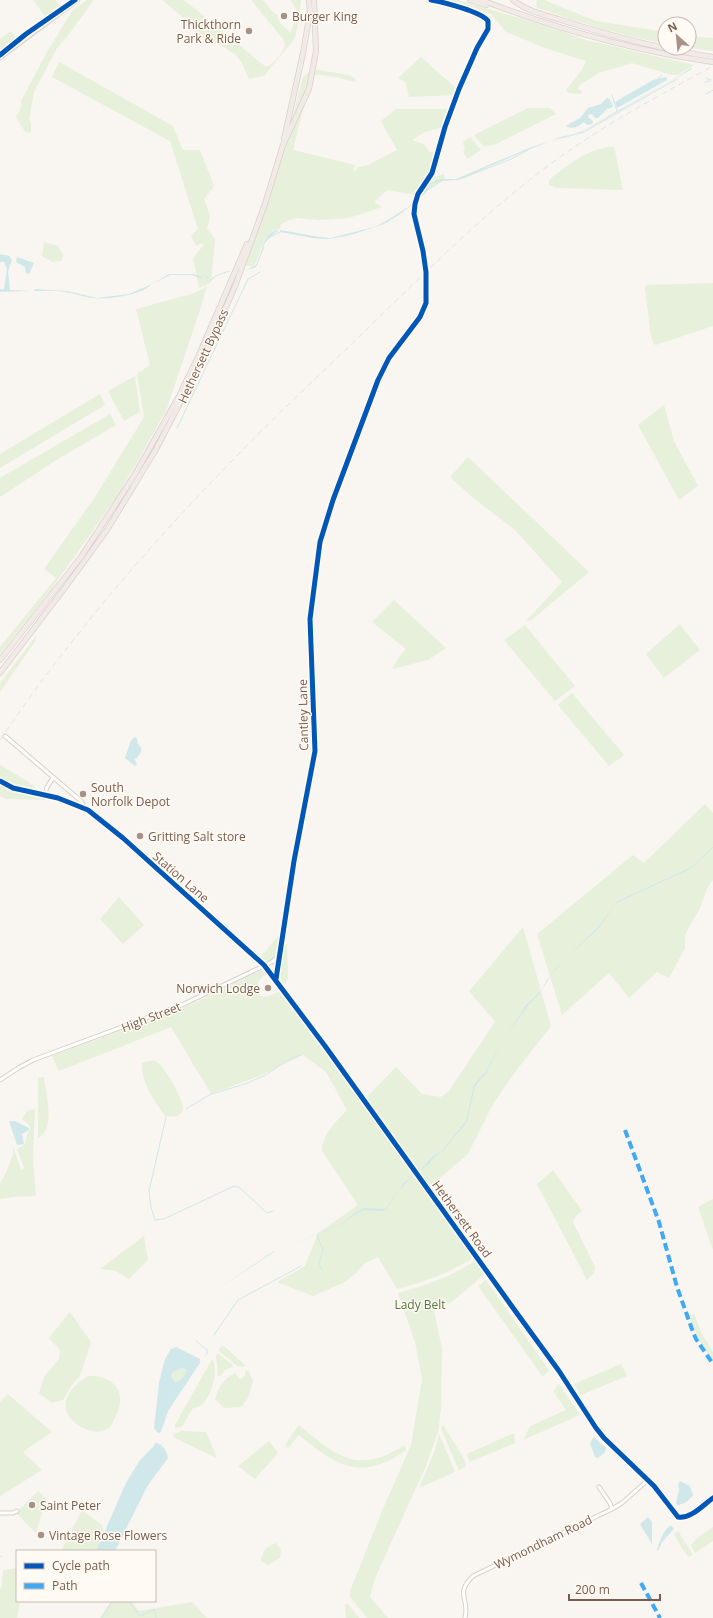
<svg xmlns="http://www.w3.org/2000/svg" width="713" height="1618" font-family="'Open Sans',sans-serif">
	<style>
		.green { fill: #e7f0db }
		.water { fill: #d0e8ea; fill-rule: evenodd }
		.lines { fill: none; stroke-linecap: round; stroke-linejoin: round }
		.stream { stroke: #d0e8ea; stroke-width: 1 }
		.minor-casing { stroke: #d7d1cb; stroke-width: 5 }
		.major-casing { stroke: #dad1cc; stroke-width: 6 }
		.highway-casing { stroke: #dad1cc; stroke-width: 6 }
		.minor { stroke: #fefefd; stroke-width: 3 }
		.major { stroke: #f3eee8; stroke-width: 4 }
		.highway { stroke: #f2eae7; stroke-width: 4.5 }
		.rail { stroke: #e6e3e7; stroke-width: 1; stroke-dasharray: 6 4; stroke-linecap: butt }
		.quiet { stroke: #3fa9f5; stroke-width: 4; stroke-dasharray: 8 4; stroke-linecap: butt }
		.cycleway-casing { stroke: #fffaf3; stroke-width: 8 }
		.cycleway { stroke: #0057b8; stroke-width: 5 }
		.poi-dot { fill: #a69286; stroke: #fffaf3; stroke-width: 1.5 }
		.labels { text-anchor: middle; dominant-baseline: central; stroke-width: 3; stroke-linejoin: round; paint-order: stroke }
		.poi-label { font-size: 12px; fill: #7a5c4d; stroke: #fffaf3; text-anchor: start }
		.street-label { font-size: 12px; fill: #7a5c4d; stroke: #fffaf3 }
		.park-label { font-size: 12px; fill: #537a41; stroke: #fffaf3 }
	</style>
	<rect width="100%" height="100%" fill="#f9f5f0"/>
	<path class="green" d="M33,0H55L60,6H63L54,14L47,17L44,15Z
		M87,0H94L69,34L57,48L34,92L29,120L31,124V132L28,133L24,130L16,117L22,105L21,101L47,52L72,11Z
		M162,0H184L266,67C272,65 282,54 284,48C286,45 284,42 283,39L251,0H263L271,10L277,15L280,23L291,33L296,10L291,0H301L299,17L295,38L264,76L249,79L242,63L236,55L217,43L198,35L186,20Z
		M450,0H458L547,26L586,40L694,65L678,75H672L632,63L599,73L581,84L577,89L582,91L580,94L569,93L566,90L582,70L586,61L545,48L506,32L491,14Z
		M537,0H544L596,21L665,32V44C621,35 578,23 536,7Z
		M11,31L17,39L0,52V39Z
		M689,36L713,38V51L689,48Z
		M421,57L457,89L455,95L409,97L406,83L398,78Z
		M59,62L173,126L183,150H200L214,186L204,199L210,216L207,229L215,239L211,282L199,288L193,258L203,246L202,243L196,246L191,236L198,229L170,141L52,77Z
		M313,69L348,75L356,79L355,82L336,77L312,74L293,150L355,165L353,171L354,172L358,167L368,165L397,150L381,121L396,109H450L444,127L425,132L412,140L425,145L430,152L437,153L429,179L444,174L445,178L428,190L423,196L387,190L374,202L382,207L362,214L348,218L319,220L296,218L282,223L279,229C260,233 263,254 253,266H246L281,161L303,77Z
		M528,108H550L556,114L494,145L483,146L474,135Z
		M470,137L481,150L467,159L463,152L465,150L463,142Z
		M614,146L623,190L557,188L549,185V180C568,164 588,149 614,146Z
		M44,242L58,246L63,255L62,261L52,262L42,256Z
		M713,283V326L656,345L654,344L651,336L645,288L647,285Z
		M207,286L200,310L166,411L120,492L50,591L0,654V647L56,578L44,569L95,497L144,417L137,374L150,365L136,309L195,293Z
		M135,376L140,412L124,421L108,391Z
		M100,394L105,405L0,468V454Z
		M664,405L674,441L698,486L679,500L638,425Z
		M110,414L116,425L58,459L0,497V478Z
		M468,457L589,572L530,621H526L562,582L515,530L472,497L450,477Z
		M394,600L446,648L428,660L392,669L398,658L406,649L372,622Z
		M680,624L700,650L664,678L646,654Z
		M525,625L575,686L555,701L504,640Z
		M36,636V640L0,692V683Z
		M572,693L624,755L609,766L558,705Z
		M0,765L27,781L35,787V790L14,784L0,777Z
		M0,784L12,790L45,797L46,800L6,799L0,796Z
		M705,804L713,813V880L707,888L701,906L685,935V948L669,978L657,972L629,998L609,973L562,1015L537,934L633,855L644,863Z
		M119,897L144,925L123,944L100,919Z
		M523,927L551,1026L515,1072L493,1104L468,1154L429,1187L366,1098L396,1067L422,1094L441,1097L449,1091L495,1022L469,991Z
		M282,931C282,943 279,956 268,962L264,961L260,958Z
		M287,943L288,977L285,985C284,983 281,980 280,977C278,970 280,947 287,943Z
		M262,970H266L269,974L264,975L258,982L260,996L266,997L278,992L276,987L279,985L472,1255L471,1259C448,1274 423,1282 397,1289L378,1257L365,1263L355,1274L343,1283L313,1296L277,1282L305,1266L318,1233L358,1205L322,1151C323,1133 335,1123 347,1110L326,1072L303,1055L259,1076L211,1094L171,1027L59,1071L52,1056L195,1003Z
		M148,1061C151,1061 154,1060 157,1062C164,1065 184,1101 183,1109C182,1117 171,1117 165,1116C154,1100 141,1083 142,1063Z
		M44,1077C46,1093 56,1130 38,1138V1078Z
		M35,1109L33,1160L36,1196L13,1197L0,1199V1183L6,1173L13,1154V1146L21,1170L24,1168L17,1149L25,1144L27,1135L30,1129L29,1125L22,1119L27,1111Z
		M553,1170L582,1211L575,1217L573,1222L595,1267L594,1273L587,1280L537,1184Z
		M713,1199V1250L698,1207Z
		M144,1236L148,1260L129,1279L116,1271L100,1269Z
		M473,1262H477L485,1274L453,1301L434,1311L442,1349L441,1408L438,1432L426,1466L375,1578L370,1597L388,1618H367L350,1597V1591L382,1511L411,1445L422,1379L415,1342L398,1293C425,1286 450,1277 473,1262Z
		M486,1280L549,1370L543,1377L478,1286Z
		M70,1312L91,1342L80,1376L72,1385L63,1400L52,1403L39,1393L44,1377L59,1359L60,1350L49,1338Z
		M694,1314L702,1334L713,1352V1361L697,1337L689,1315Z
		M224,1346L245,1365L244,1367L237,1366L219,1351V1348Z
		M217,1353L232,1364L233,1367L226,1369L220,1376H218L216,1357Z
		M212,1359C219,1368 212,1393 205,1401C202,1406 197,1407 192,1409L182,1427L175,1428V1425Z
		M621,1364L627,1376L581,1395L574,1384Z
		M182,1368L187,1370C185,1377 181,1381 175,1382L171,1376L173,1372Z
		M248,1370L253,1381L248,1398L241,1407L224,1408L215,1399C219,1386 223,1380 235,1373L240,1379L245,1376V1371Z
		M89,1376C115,1376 127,1392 116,1416C114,1419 112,1425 110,1427C99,1438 79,1428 71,1419C57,1403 73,1383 89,1376Z
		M559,1384L580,1415L523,1440L530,1426L566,1410L553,1391Z
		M8,1394L52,1432L23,1452L42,1470L0,1496V1402Z
		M299,1425C337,1457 358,1475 405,1445L406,1450C361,1482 337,1466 299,1435L288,1448L285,1445Z
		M443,1425L462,1455L466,1464L465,1467L459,1470L441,1429Z
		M182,1431L206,1432L215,1452L216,1458L173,1437V1434Z
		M514,1433L515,1443L470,1462L467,1454Z
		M439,1434L455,1472L419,1488L435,1450Z
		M269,1441L278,1453L255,1479L238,1466Z
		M38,1491L46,1499L36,1533L17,1514V1512Z
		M82,1510L102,1525L111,1551H61Z
		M713,1527V1541L695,1553L691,1545L698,1537Z
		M678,1531L693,1555L688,1557L674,1535Z
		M276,1543L281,1550L280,1558L268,1565L261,1561C262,1551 267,1546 276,1543Z
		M17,1568V1601H20L17,1618H0V1589L2,1586L3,1570Z
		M111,1601H131L139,1611L192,1602L207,1618H100Z
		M345,1604H348L359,1618H346Z"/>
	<path class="water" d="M691,68L692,69L584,131L561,137L525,151L458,180L440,181L430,185L425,194L419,197L430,184L440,179H456L529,148L585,130L617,111L671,81Z
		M666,77L667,80L617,108L615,102L653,80Z
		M607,98L610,99L613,107L607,109L598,118H595L592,114L588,115L589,118L593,121L592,124L587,125L584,122C580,126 572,130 566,126L580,118L588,108L601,104Z
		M408,207C397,222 346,239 326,239C311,239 295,234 280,232V230L319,237L331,238L374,227L386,221Z
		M279,230L266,240L255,268L246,270C249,269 252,268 255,266C264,254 260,233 279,230Z
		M0,254L9,256L12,260L8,271L10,290L31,291H28V292L27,291L0,292V289H4L7,269L4,262H0Z
		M17,257L34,263L29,274L26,273L25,267L16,262Z
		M228,271H231L216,276L211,281L205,276L201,278L192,275H170L152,284L169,274H194L202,277L206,275L210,280L216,275Z
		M152,284C142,295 108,300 92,298C83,297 74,293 65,292C55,290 44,291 34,291L35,289L67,291L97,298L129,294Z
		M135,737L137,739L138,744L141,748V752L136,759L134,758L137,764L135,766L125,758L131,740Z
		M618,901L598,929L564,960L547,980L540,993L529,1004L508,1034L526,1005L541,991L556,968L598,927Z
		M506,1035L486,1073L475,1086L467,1122L442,1152L434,1157L429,1164L420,1171L433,1156L441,1152L466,1121L474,1085L486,1071Z
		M9,1121H15L29,1128V1130L22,1134L24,1144L17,1145Z
		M414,1175L399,1190L387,1209L383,1211L364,1210L354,1215L342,1224L276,1251L341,1224L355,1213L364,1208L386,1209L403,1184Z
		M274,1251V1252L218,1289L204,1320L218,1289Z
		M176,1347L200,1359V1363L168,1411L161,1432L158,1433L154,1428L159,1383L165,1359L171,1349ZM182,1368L187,1370C185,1376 181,1381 175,1382L171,1376L173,1372Z
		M594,1437L606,1448L605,1452L598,1458L595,1457L590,1443Z
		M155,1443C162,1443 167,1451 168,1458L148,1485L115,1551H96L126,1483L140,1460L154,1446Z
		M680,1481L690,1486L693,1495L687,1502L686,1501L685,1503L678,1505L676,1503L679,1490L678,1485Z
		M648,1517L652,1522V1544L640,1524Z
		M671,1525L674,1529L662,1542L658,1551L657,1550C660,1541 663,1530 671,1525Z"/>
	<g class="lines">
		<path class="stream" d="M706,78L711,80
			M656,80L662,75
			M705,82L710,81
			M706,94L713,90
			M612,95L617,111
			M557,139L584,132L677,79
			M463,178L511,159L528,150
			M420,195L443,180
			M408,208L413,203L416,196
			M381,225L389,221
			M265,242L270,237L280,232
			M250,268L256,266L264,247
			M177,428L248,279L260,272
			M617,902L691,868L713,847
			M186,1109L209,1095L248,1083L267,1074L288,1060L301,1055
			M166,1117L149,1191L151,1207L155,1220L164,1219L234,1186L240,1188L267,1213L273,1211
			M317,1235L323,1250L319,1263L322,1270
			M214,1335L238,1300L301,1266
			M196,1341L208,1351L206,1355
			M0,1556L2,1557
			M129,1601L140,1616L155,1609L156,1618
			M102,1618L112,1601"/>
		<defs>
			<path id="minor" d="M5,736L81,801L83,804L81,806
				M0,781L13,788L58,798L88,810L123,838L264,965L325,1046L516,1312L559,1371L596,1428L604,1438L654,1486L678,1517C691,1519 703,1505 713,1498
				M45,795L47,787L53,778
				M276,979L294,861L315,751L310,619L320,542L333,500L378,380L389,358L420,317L426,303V272L423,251L414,214L415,204L418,194L432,173L445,127L459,89L477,48L488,29V21C482,12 443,2 431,0
				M0,1080L20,1067L33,1060L184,1004L272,962L279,956
				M599,1487L610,1503L612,1509
				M0,1513H13L17,1511
				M465,1618C470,1597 454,1595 473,1576L612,1509L622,1503L648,1480"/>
			<path id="major" d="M0,57L77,0"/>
			<path id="highway" d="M470,0L486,5
				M481,0C555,28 634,51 713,62
				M513,0C526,11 545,15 561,20C611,36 661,49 713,57
				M284,139L303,53L310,13L309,0
				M0,660L81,557L134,476L178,398L198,357L247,244
				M0,673L67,585L107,530L155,451L203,359L234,289L265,204L283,145L309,89L316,51L314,0"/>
		</defs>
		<use href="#minor" class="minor-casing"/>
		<use href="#major" class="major-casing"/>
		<use href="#highway" class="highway-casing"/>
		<use href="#minor" class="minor"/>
		<use href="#major" class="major"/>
		<use href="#highway" class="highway"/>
		<path class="rail" d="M0,740C96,598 214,474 338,357C402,296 466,229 536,175C592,131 651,100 713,66"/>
		<path class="quiet" d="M625,1130L659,1222L677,1287L693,1332L696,1339L713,1364
			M641,1583L660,1618"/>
		<defs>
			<path id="cycleway" d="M0,55L26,34L75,0
				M0,781L13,788L58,798L88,810L123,838L264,965L325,1046L516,1312L559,1371L596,1428L604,1438L654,1486L678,1517C691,1519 703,1505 713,1498
				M276,979L294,861L315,751L310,619L320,542L333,500L378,380L389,358L420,317L426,303V272L423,251L414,214L415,204L418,194L432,173L445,127L459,89L477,48L488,29V21C482,12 443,2 431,0"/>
		</defs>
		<use href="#cycleway" class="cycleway-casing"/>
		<use href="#cycleway" class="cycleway"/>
	</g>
	<g class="poi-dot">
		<circle cx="284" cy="16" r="4"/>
		<circle cx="249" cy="31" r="4"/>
		<circle cx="83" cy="794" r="4"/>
		<circle cx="140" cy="836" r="4"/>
		<circle cx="268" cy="988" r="4"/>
		<circle cx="32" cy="1505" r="4"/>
		<circle cx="41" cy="1535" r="4"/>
	</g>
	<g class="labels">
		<g class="poi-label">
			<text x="292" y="16">Burger King</text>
			<text x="241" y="24" text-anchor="end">Thickthorn<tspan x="241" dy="14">Park &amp; Ride</tspan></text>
			<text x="91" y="787">South<tspan x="91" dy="14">Norfolk Depot</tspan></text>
			<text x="148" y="836">Gritting Salt store</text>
			<text x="260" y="988" text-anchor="end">Norwich Lodge</text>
			<text x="40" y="1505">Saint Peter</text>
			<text x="49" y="1535">Vintage Rose Flowers</text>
		</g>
		<g class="street-label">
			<text transform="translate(203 356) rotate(-65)">Hethersett Bypass</text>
			<text transform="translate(303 715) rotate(-91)">Cantley Lane</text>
			<text transform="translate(181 877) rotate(41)">Station Lane</text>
			<text transform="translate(151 1017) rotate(-21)">High Street</text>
			<text transform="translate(462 1219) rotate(54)">Hethersett Road</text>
			<text transform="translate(543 1542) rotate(-26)">Wymondham Road</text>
		</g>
		<g class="park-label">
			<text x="420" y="1304">Lady Belt</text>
		</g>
	</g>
	<rect x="16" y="1550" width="140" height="52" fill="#fffaf3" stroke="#cabbb1"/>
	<rect x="24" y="1563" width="20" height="6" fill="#0057b8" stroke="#cabbb1"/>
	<text x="52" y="1570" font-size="12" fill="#7a5c4d">Cycle path</text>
	<rect x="24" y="1583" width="20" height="6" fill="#3fa9f5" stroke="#cabbb1"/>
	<text x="52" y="1590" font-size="12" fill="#7a5c4d">Path</text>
	<g transform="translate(677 36) rotate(333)"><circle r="19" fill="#fffaf3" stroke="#cabbb1"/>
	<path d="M0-3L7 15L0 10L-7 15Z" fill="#a69286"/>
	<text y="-6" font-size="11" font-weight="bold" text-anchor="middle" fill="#7a5c4d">N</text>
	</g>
	<path d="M569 1594v6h91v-6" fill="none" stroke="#7a5c4d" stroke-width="2"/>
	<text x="575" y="1594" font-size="12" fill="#7a5c4d" stroke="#fffaf3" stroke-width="3" paint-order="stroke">200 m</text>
</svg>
